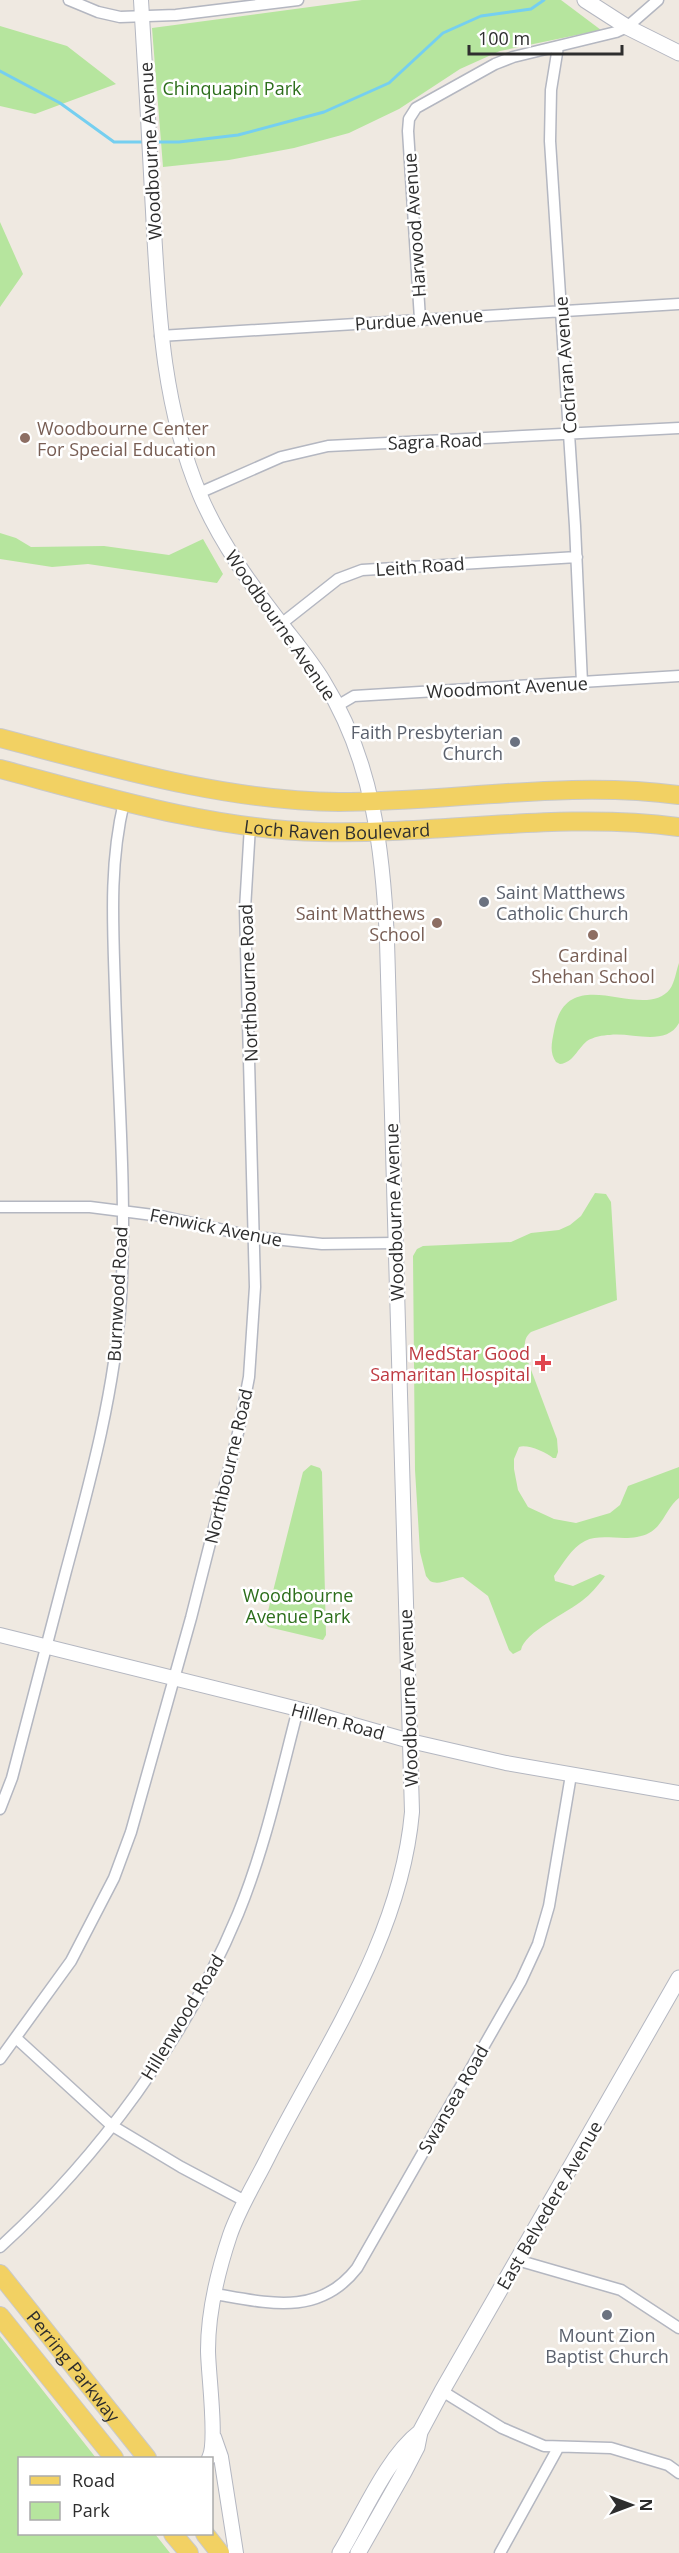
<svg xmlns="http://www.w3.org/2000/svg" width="679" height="2553" font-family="'Open Sans',sans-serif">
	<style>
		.green { fill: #b6e59e }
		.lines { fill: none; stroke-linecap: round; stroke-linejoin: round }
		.stream { stroke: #75cff0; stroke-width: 3 }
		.minor-casing { stroke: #b4b7c1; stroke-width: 13 }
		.tertiary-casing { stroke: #b4b7c1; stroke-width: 16 }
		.secondary-casing { stroke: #b4b7c1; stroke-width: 17 }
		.primary-casing { stroke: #c9c9c9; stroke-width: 20 }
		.minor { stroke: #fff; stroke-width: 10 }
		.tertiary { stroke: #fff; stroke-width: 14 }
		.secondary { stroke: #fff; stroke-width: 15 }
		.primary { stroke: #f2d163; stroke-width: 18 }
		.education-dot { fill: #8d6e63; stroke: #fff; stroke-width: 2 }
		.worship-dot { fill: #6b7280; stroke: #fff; stroke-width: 2 }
		.health-dot { fill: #e0444e; stroke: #fff; stroke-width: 2 }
		.labels { text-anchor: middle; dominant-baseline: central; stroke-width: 5; stroke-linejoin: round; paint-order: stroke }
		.park-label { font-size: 18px; fill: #2c6e1b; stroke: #fff }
		.street-label { font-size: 18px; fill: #2e2e2e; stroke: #fff }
		.education-label { font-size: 18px; fill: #785e54; stroke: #fff; text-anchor: start }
		.worship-label { font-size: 18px; fill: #5b616d; stroke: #fff; text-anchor: end }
		.health-label { font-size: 18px; fill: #be3a42; stroke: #fff; text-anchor: end }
	</style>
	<rect width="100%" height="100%" fill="#efe9e1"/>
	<path class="green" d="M362,0H561L601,30L500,51L460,69L399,109L349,133L294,148L229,160L163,167L152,28Z
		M0,26L67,46L116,84L35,114L0,106Z
		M0,222L23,274L0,307Z
		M0,533L16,538L31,547L104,546L169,555L203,539L223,574L217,583L88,564L52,567L0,559Z
		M679,963V1023C666,1047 631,1032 610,1035C603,1035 593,1037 587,1041C578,1048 573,1063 560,1064L556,1062C549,1052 552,1042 554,1031C567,958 643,1024 670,989C675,982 676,971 679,963Z
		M595,1193L606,1194L611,1202L617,1300L531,1332C522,1339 525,1349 527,1359L557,1439L558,1452L556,1458H553C546,1452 527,1444 519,1447L514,1459V1469L518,1490L528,1507L554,1519L576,1523L610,1513L620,1505L628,1486L679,1467V1498C667,1507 663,1526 649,1533C628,1544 603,1532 585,1541C571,1548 563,1564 554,1576L555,1581L573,1586L600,1574L605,1576L603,1579C597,1586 591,1594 583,1600C569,1612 524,1632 521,1650L513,1654L509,1650L488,1596L463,1577C452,1578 439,1586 430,1581L426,1576L420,1552L415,1470L413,1256L417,1249L423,1246L511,1242L531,1233L559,1230L570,1225L581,1216Z
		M311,1465L320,1468L322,1472L326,1635L323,1640L268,1627L265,1623L303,1472Z
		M0,2336L96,2458H20V2534H155L170,2553H0Z"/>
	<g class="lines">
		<path class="stream" d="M0,71L60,103L114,142H146
			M153,142H179L238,135L324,112L389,83L443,33L481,16L531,9L544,0"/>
		<defs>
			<path id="minor" d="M69,0L98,12L120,17L176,15L298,0
				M558,47L551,90L550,141L575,526L582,683
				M420,319L408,131L409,119L416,108L495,64L513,57L616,32L627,27L658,0
				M160,336L679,304
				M199,493L281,457L328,446L679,428
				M281,624L338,579L362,570L577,557
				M337,706L354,696L679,676
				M0,1207H90L161,1216L255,1237L322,1244L395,1243
				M0,1809L12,1778C30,1709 48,1640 66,1571C90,1482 115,1391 121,1298C127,1196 118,1092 115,990C113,926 109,864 124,802
				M16,2038L111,2125L181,2167L245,2201
				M0,2059L71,1961L114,1878L131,1832L191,1618L239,1429L249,1377L255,1287L245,909L250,826
				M0,2247C98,2158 187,2037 238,1914C265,1848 280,1778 298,1709
				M517,2260L621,2290L679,2328
				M215,2294C268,2303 319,2317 357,2268L521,1981L538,1944L549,1906L571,1775
				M442,2391L502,2428L544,2446L611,2448L668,2465L679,2473
				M500,2553L558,2448"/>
			<path id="tertiary" d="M141,0C146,77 150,153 154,230C159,321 164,409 200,495C220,542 251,585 283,626C297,644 312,662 324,682C373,761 383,850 387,941L412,1812C401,1937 326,2044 270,2153C257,2180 240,2206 230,2235C218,2271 208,2312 208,2350C208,2373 218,2443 209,2458
				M0,1635L298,1709L410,1741L506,1763L679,1793
				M214,2437L221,2457L236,2553"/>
			<path id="secondary" d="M585,0L627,27L679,53
				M340,2553C362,2517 387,2457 420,2432
				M358,2553L404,2472L417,2447L420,2432L442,2391L679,1978"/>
			<g id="primary">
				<path d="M0,738C111,767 223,801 339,802C452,802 566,780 679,795"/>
				<path id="s1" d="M0,769C106,797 210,829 320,832C440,835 559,811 679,827"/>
				<path id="s2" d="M0,2274L147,2458"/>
				<path d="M0,2316L114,2458"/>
				<path d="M173,2534L189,2553"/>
				<path d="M205,2534L220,2553"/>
			</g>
		</defs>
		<use href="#minor" class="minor-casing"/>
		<use href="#tertiary" class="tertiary-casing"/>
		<use href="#secondary" class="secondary-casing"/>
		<use href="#primary" class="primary-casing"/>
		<use href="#minor" class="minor"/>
		<use href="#tertiary" class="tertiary"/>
		<use href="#secondary" class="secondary"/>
		<use href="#primary" class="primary"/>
	</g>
	<g class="education-dot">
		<circle cx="25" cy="438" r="6"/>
		<circle cx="437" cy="923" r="6"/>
		<circle cx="593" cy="935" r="6"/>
	</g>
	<g class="worship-dot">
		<circle cx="515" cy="742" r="6"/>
		<circle cx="484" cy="902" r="6"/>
		<circle cx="607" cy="2315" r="6"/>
	</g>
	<path class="health-dot" d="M540 1354h6v6h6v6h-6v6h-6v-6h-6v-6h6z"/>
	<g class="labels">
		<g class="park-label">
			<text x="232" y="88">Chinquapin Park</text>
			<text x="298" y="1595">Woodbourne<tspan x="298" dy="21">Avenue Park</tspan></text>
		</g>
		<g class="street-label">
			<text transform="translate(150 151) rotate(-93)">Woodbourne Avenue</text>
			<text transform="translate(414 225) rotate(-94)">Harwood Avenue</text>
			<text transform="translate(419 319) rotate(-4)">Purdue Avenue</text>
			<text transform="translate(565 365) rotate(-94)">Cochran Avenue</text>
			<text transform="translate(435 441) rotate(-2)">Sagra Road</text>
			<text transform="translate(420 566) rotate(-4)">Leith Road</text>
			<text transform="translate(281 625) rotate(55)">Woodbourne Avenue</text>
			<text transform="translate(507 687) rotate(-3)">Woodmont Avenue</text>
			<text stroke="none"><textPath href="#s1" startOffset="344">Loch Raven Boulevard</textPath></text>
			<text transform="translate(248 983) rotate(-92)">Northbourne Road</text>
			<text transform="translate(394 1212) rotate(-92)">Woodbourne Avenue</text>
			<text transform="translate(216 1227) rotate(11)">Fenwick Avenue</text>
			<text transform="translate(117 1294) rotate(-87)">Burnwood Road</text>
			<text transform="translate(228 1466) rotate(-77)">Northbourne Road</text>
			<text transform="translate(408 1698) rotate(-92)">Woodbourne Avenue</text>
			<text transform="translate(338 1721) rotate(15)">Hillen Road</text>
			<text transform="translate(182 2017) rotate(-59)">Hillenwood Road</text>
			<text transform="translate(453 2099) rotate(-60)">Swansea Road</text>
			<text transform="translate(549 2205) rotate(-60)">East Belvedere Avenue</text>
			<text stroke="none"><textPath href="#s2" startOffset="118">Perring Parkway</textPath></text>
		</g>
		<g class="education-label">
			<text x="37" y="428">Woodbourne Center<tspan x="37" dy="21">For Special Education</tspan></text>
			<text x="425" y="913" text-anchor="end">Saint Matthews<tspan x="425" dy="21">School</tspan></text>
			<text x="593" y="955" text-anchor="middle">Cardinal<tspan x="593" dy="21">Shehan School</tspan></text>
		</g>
		<g class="worship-label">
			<text x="503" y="732">Faith Presbyterian<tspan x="503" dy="21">Church</tspan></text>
			<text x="496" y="892" text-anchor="start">Saint Matthews<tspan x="496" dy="21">Catholic Church</tspan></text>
			<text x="607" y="2335" text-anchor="middle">Mount Zion<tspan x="607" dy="21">Baptist Church</tspan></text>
		</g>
		<g class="health-label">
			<text x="530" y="1353">MedStar Good<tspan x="530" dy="21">Samaritan Hospital</tspan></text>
		</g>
	</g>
	<rect x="18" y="2457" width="195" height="78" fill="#ffffff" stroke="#ababab" stroke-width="1.5"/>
	<rect x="30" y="2476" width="30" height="9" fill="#f2d163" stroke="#ababab" stroke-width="1.5"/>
	<text x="72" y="2487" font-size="18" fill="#2e2e2e">Road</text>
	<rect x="30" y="2502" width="30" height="18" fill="#b6e59e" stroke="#ababab" stroke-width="1.5"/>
	<text x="72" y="2517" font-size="18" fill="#2e2e2e">Park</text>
	<g transform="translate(631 2505) rotate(90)" stroke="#ffffff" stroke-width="4.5" paint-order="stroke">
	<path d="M0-4.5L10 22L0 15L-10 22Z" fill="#2e2e2e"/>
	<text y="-9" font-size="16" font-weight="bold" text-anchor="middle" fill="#2e2e2e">N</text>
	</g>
	<path d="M469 45v9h153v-9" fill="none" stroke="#2e2e2e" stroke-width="3"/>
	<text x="478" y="45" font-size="18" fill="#2e2e2e" stroke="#ffffff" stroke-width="4.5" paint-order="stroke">100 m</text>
</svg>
